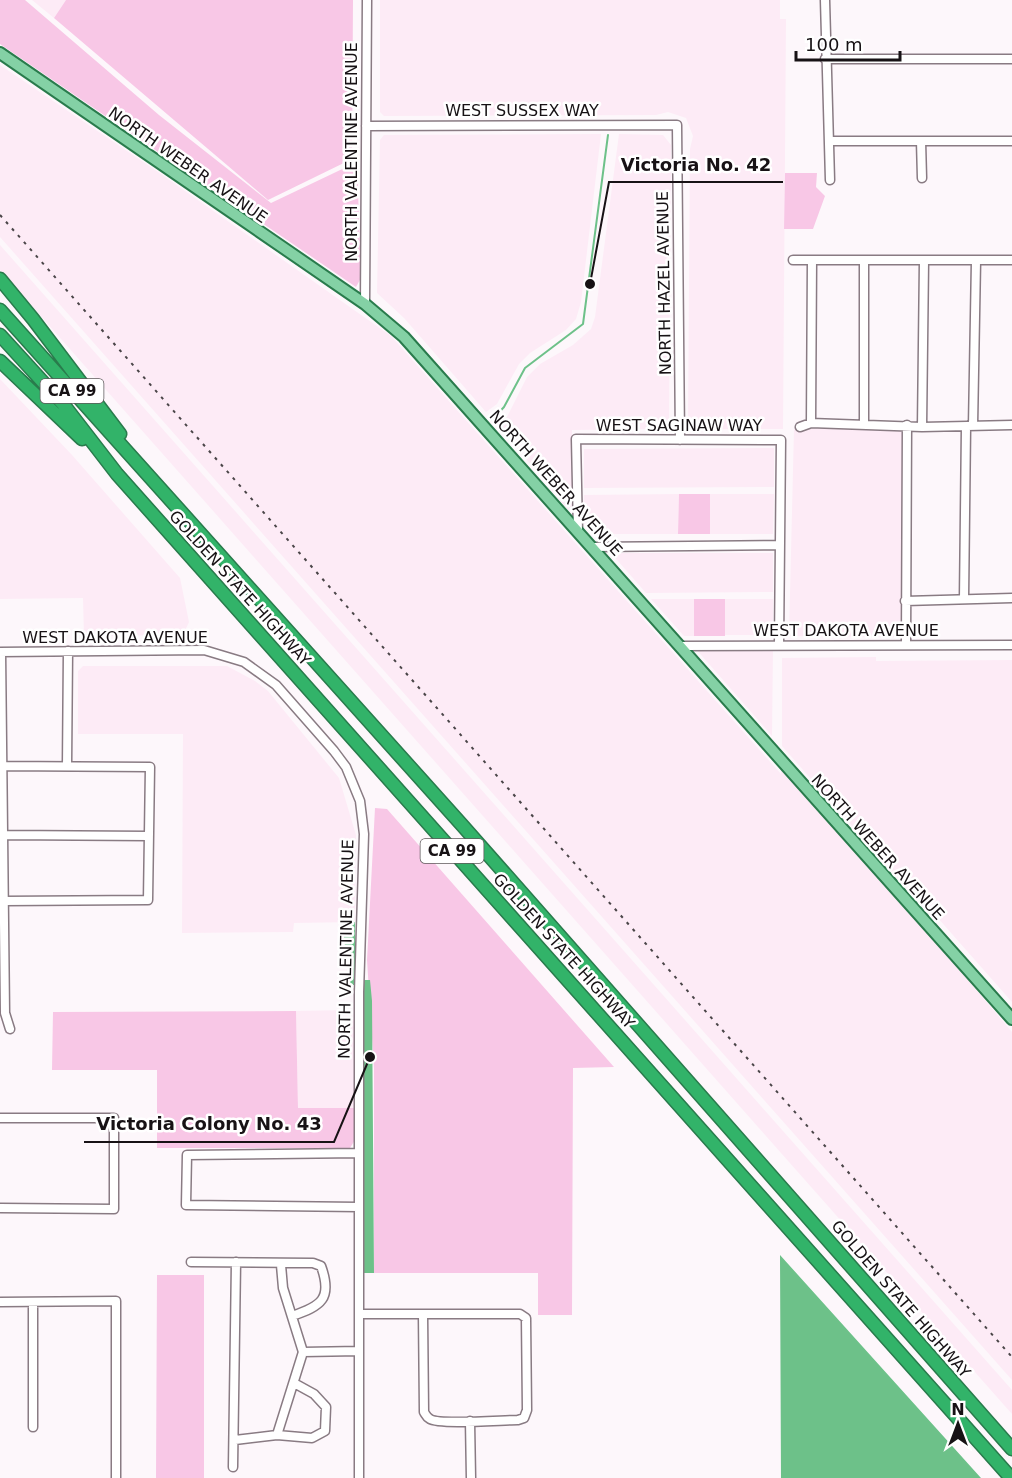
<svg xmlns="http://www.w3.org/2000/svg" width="1012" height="1478" font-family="'DejaVu Sans',sans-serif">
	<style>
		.built { fill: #fdebf6 }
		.green { fill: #f8c7e6 }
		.water { fill: #6dc189 }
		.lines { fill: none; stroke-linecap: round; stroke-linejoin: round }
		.stream { stroke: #6dc189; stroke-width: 2 }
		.minor-casing { stroke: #897b83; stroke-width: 11 }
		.major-casing { stroke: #297b4c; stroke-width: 14 }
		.highway-casing { stroke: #297b4c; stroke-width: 15 }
		.minor { stroke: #fff; stroke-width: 8 }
		.major { stroke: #84d1a5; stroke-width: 10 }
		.highway { stroke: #32b369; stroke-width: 12 }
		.rail { stroke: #4a4548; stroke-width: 2; stroke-dasharray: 3 6; stroke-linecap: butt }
		.labels { text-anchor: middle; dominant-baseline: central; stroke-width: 5; stroke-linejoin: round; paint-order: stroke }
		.shield { fill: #fff; stroke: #5d595b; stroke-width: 1.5 }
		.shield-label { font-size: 15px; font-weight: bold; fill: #171215 }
		.street-label { font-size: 16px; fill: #171215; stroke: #fff }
		.leader { fill: none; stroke: #171215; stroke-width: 2 }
		.callout-dot { fill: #171215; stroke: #fff; stroke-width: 2 }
		.callout-label { font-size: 18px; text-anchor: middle; font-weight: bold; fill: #171215; stroke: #fff; stroke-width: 5; stroke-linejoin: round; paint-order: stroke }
	</style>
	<rect width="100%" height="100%" fill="#fdf7fb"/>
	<path class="built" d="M32,0H66L54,18Z
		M380,0H780V19H786L783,429H695L688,424L690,149L693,136L686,118L668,112L656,115L384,116L380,112Z
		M0,65L158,172L391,336L781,774L782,761L1012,1032V1380L0,237Z
		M601,134L581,302L576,319L566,330L530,353L519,364L497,404L486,412L404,318L377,293L380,140L384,135Z
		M619,134L663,135L671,145L669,423L663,429L572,430V507L568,510L498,425L507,417L527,377L540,364L573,345L591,329L595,317Z
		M0,245L1012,1390V1414L0,270Z
		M0,379L72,455L180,578L189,622L183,635L84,636L83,598L0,599Z
		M794,429H902V637L789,636Z
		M774,448V487L584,488V449Z
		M679,494L678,534H594L584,523V495Z
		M710,494H774L773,534H710Z
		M611,553H773V592L646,593Z
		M651,599H694V636H684Z
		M725,599H773V635H725Z
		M695,648H773L772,736Z
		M876,657V661L1012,660V1002L937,917L934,919L782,746V658Z
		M83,666H227L255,681L268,691L339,778L356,835L355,922L294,923L293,932L182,933L183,734H78V671Z
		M349,1010L350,1018L355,1020V1108H298L296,1011Z"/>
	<path class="green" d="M0,0H25L159,115L271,203L357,162L361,278L356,287L0,44Z
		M66,0H353L352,159L268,200L54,18Z
		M785,173H817L816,187L825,196L813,229H784Z
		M679,494H710V534H678Z
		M694,599H725V636H694Z
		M375,808L387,809L614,1067L573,1068L572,1315H538V1273H374V1069L367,960Z
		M296,1011L298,1108H355V1140L350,1148H157V1070H52L53,1012Z
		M157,1275H204V1478H156Z"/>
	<path class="water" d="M340,922H355L356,985H349V964Z
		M362,980H370L372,1001L374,1273H362Z
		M780,1255L981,1478H781Z"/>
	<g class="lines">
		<path class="stream" d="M492,420L504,407L525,368L583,324L608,135"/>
		<defs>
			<path id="minor" d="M825,0L830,180
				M825,59H1012
				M366,126L677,125L680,440
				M830,141H1012
				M921,141L922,178
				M793,260H1012
				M864,261V425
				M365,304L367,0
				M811,423L812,260
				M973,426L976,261
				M800,427L811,423L922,427L1012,425
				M922,427L924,261
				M578,531L576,439L781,440L779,645
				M592,547L780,545
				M964,599L966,427
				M905,601L1012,598
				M906,644L907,425
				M681,646L1012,645
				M0,652L204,650L244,662L276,685L334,751L346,767L360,801L364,834L359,992V1478
				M1,652L5,1013L10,1029
				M1,766L150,767L148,900L4,901
				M67,766L68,651
				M4,835L149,836
				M0,1118H114V1209L0,1208
				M359,1153L187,1155L186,1205L359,1207
				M191,1262L313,1263L321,1266C333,1299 321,1306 292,1316
				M0,1302L116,1301V1478
				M33,1302V1427
				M359,1314H520L526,1318L527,1410L524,1418L518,1420C503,1420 439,1425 430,1419C426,1417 426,1415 424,1412L423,1314
				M303,1352L359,1351
				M470,1421L471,1478
				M277,1435L303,1352L283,1288L281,1265
				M235,1440L277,1435L312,1438L325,1431L326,1407L314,1394L294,1383
				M233,1467L236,1262"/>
			<path id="major" d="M0,53L365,304L404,337L1012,1019"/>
			<path id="highway" d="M0,279L33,319L120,434
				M0,310L462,825L1012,1449
				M0,335L63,404L117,474L1011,1478
				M0,361L82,439"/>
		</defs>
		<use href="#minor" class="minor-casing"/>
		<use href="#major" class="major-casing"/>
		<use href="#highway" class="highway-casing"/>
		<use href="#minor" class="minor"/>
		<use href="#major" class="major"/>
		<use href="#highway" class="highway"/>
		<path class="rail" d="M0,215L1012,1357"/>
	</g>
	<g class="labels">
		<g class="shield">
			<rect x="40.5" y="379" width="63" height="24" rx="4.5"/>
			<rect x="420.5" y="839" width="63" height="24" rx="4.5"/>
		</g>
		<g class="shield-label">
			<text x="72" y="391">CA 99</text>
			<text x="452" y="851">CA 99</text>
		</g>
		<g class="street-label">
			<text x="522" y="110">WEST SUSSEX WAY</text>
			<text transform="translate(351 152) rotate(-90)">NORTH VALENTINE AVENUE</text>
			<text transform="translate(188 165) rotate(35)">NORTH WEBER AVENUE</text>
			<text transform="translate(664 283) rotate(-91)">NORTH HAZEL AVENUE</text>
			<text x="679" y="425">WEST SAGINAW WAY</text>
			<text transform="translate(556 483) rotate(48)">NORTH WEBER AVENUE</text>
			<text transform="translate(240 588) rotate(48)">GOLDEN STATE HIGHWAY</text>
			<text x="846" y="630">WEST DAKOTA AVENUE</text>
			<text x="115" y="637">WEST DAKOTA AVENUE</text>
			<text transform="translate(878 847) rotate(48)">NORTH WEBER AVENUE</text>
			<text transform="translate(346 949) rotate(-89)">NORTH VALENTINE AVENUE</text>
			<text transform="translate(564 951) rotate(48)">GOLDEN STATE HIGHWAY</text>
			<text transform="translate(901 1299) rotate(49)">GOLDEN STATE HIGHWAY</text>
		</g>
	</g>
	<path class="leader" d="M590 284L609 182H783M370 1057L334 1142H84"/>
	<g class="callout-dot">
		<circle cx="590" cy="284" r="6"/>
		<circle cx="370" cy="1057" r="6"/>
	</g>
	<g class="callout-label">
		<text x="696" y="171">Victoria No. 42</text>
		<text x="209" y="1130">Victoria Colony No. 43</text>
	</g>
	<g transform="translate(958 1424)" stroke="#ffffff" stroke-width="4.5" paint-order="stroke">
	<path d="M0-4.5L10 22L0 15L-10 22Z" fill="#171215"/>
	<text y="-9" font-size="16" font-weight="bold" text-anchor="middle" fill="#171215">N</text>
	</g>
	<path d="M796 51v9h104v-9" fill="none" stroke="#171215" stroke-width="3"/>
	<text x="805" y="51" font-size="18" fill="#171215" stroke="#ffffff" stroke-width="4.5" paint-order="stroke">100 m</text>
</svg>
